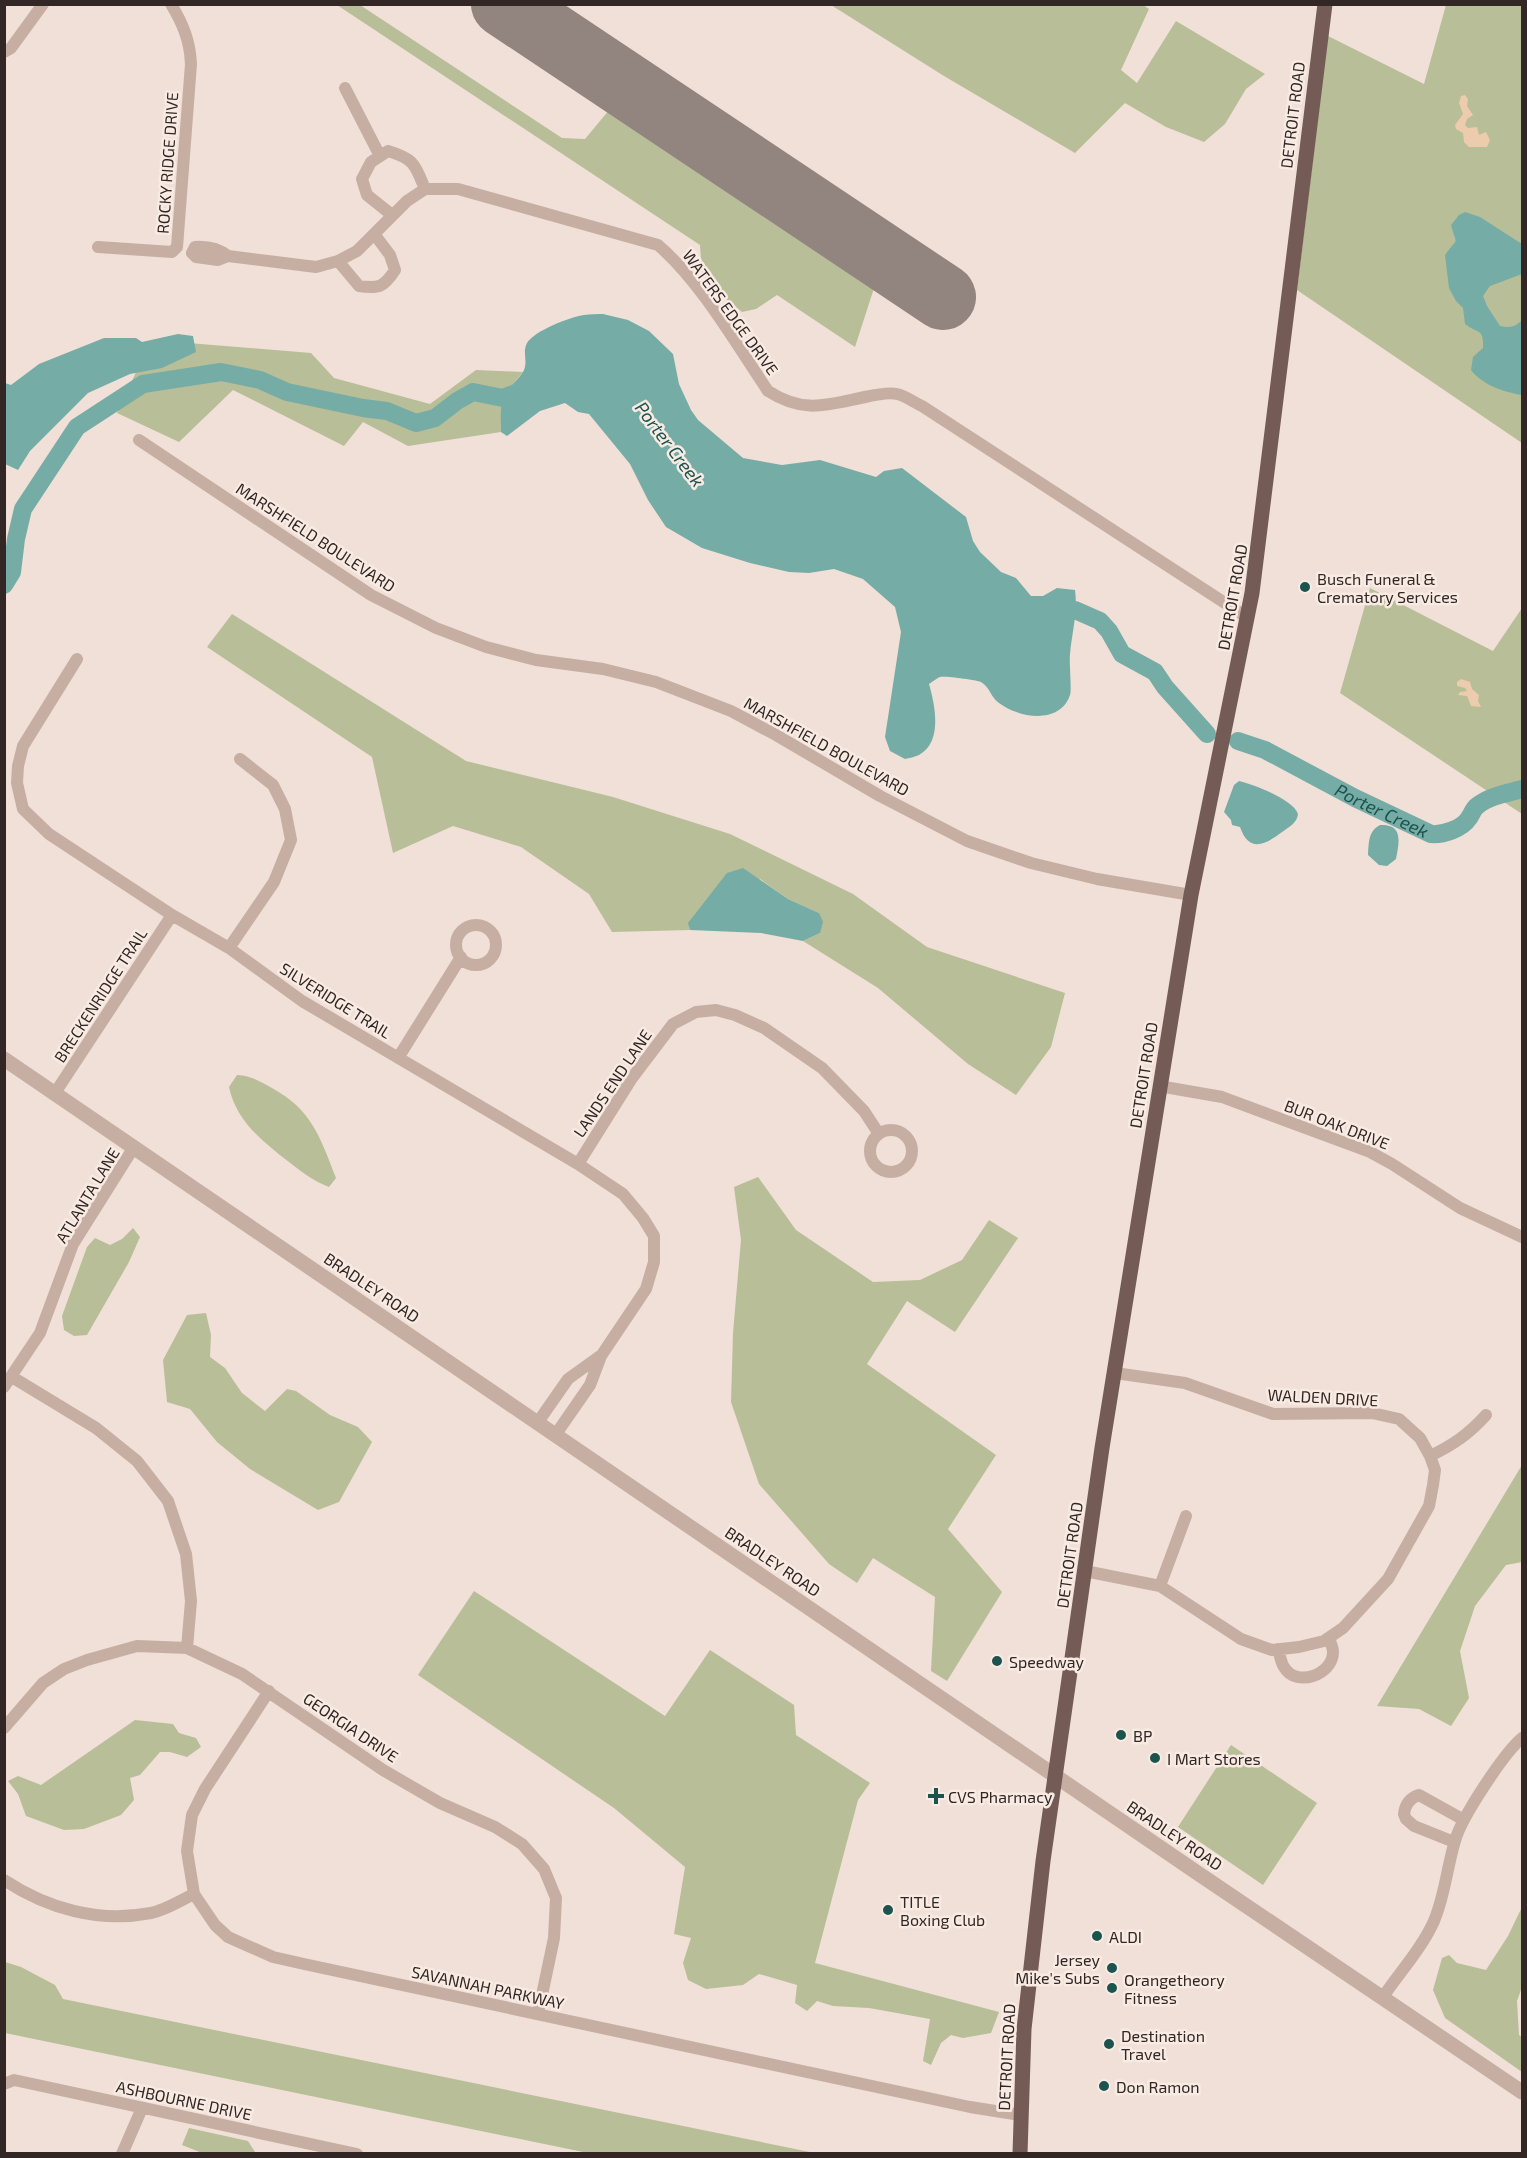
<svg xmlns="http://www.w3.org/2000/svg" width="1527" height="2158" font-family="'Exo 2',sans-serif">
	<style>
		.green { fill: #b8be97 }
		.sand { fill: #ecccad }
		.water { fill: #76aca6 }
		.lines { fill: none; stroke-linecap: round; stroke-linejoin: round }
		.river { stroke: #76aca6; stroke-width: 18 }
		.runway { stroke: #92847e; stroke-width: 66 }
		.minor { stroke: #c7aea3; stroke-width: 12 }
		.tertiary { stroke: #c7aea3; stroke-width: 15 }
		.primary { stroke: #755b56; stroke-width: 15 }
		.poi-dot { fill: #1c534e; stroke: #f8ebe3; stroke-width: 2 }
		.labels { text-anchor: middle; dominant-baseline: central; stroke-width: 5; stroke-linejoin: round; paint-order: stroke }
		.street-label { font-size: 16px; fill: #332725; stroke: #f8ebe3 }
		.poi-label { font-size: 16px; fill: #332725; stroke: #f8ebe3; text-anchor: start }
		.water-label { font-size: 18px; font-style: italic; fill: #1c534e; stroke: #f8ebe3 }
	</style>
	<rect width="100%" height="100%" fill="#f0e0d7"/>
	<path class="green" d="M337,5H360L562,138L585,139L610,109L875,285L855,347L777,295L756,309L742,312L714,289L702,274L700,245Z
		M831,5H1143L1149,9L1121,70L1137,83L1176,21L1265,74L1246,89L1225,124L1204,142L1166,127L1125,103L1075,153L944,76Z
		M1446,5H1522V443L1297,290L1328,36L1424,84Z
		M151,340L311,353L334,378L430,404L476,370L523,372C502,397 501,399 501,432L408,446L363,422L344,446L233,390L179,442L117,413Z
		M1370,588L1493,651L1522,608V814L1340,693Z
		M232,614L466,761L613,797L730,834L853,894L927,947L1065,993L1051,1047L1016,1095L968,1064L878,988L803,941L820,933L819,913L788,899L760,879L689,923L690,930L612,932L589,894L521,847L453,826L393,853L372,757L207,647Z
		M237,1075C252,1076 259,1081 272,1088C312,1110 320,1137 336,1178L329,1187C313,1181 302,1172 289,1162C263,1142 236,1121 229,1087Z
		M758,1177L796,1230L873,1282L920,1280L962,1260L989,1220L1018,1238L955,1332L907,1301L867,1364L996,1455L948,1529L1002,1592L947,1681L931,1671L935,1597L873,1558L857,1583L829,1564L759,1484L731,1402L733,1333L741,1240L734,1187Z
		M133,1228L140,1237L129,1262L87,1335L74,1336L64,1330L62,1316L87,1247L95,1238L110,1245L122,1239Z
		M206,1313L211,1335L210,1357L225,1368L242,1393L265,1411L287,1389L296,1391L330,1415L358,1427L372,1442L339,1502L318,1510L250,1469L217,1442L190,1409L167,1402L163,1360L187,1315Z
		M1522,1465V1562L1506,1565L1475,1606L1460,1651L1469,1698L1451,1726L1419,1709L1377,1706Z
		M474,1591L665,1716L710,1650L794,1705L796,1735L870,1783L858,1800L815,1963L999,2012L991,2033L963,2038L951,2035L941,2043L931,2065L923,2061L930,2019L869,2008L833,2006L817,2001L807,2011L795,2003L797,1985L759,1974L743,1985L706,1989L688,1980L683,1963L691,1938L674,1934L685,1867L614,1808L418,1675Z
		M135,1720L173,1724L179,1733L196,1738L201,1747L187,1757L170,1752H160L140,1775L130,1778L134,1800L121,1815L84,1829L64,1830L26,1816L18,1794L8,1781L18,1776L41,1785Z
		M1231,1745L1317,1803L1263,1885L1178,1827Z
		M1522,1907V1987L1517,2001L1519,2035L1522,2037V2072L1445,2018L1433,1990L1442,1958L1449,1955L1457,1963L1486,1970L1508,1936Z
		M5,1962L21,1967L55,1985L63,1999L815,2153H588L5,2033Z
		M189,2128L248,2141L255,2152L254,2154L202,2153L182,2145Z"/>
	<path class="sand" d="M1465,95L1468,99L1467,106L1473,115L1467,119L1465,125L1468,128L1477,127L1479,135L1486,132L1490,140L1487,147H1469L1464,142L1463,133L1456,129L1455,125L1463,114L1459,103L1461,96Z
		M1461,679L1470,682L1472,689L1479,695L1478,701L1481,707L1471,706L1467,696L1458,695L1460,692L1467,691L1465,688L1457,686V682Z"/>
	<path class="water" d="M1465,212L1480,217L1522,244V274L1490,286L1483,296L1487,306L1500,326C1510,328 1517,327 1522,319V395C1504,392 1482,385 1471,370L1473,357L1483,348C1484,328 1478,334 1465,324L1463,308L1456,301L1449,288L1445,255C1459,235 1457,248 1451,225L1459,215Z
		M603,314L628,320L649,331L673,354L679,384L691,410L698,420L743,458L782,465L820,460L876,477L884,471L902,468L966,517L973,541L980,552L1001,572L1016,578L1031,596H1043L1057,588L1075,590C1078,612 1072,632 1070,654C1069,663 1072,690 1070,695C1060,725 1019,718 999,703C991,698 990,687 981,682C976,680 946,676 940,677C937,678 932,682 929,684C935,705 943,742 919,755C915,757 909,758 905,759L890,751L885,737L901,632L895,607L863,579L834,569L809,573L789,572L750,563L702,548L666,527L648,500L630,464L589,414L578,412L565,403L540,411L507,436L501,432C501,418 499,403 507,391C512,384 520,378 524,370C528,360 522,353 527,343C534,331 570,317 584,315C590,314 597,314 603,314Z
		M178,334L193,336L196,352L162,368L130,374L88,393L30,451L18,470L5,464V383L11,385L39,364L104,338H136L142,342Z
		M1239,781C1253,784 1294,800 1298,814C1297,823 1289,827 1282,832C1265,845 1249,853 1240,827L1232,825L1231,820L1224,812L1234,785Z
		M1522,785V798L1514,795L1485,806L1476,813L1471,805C1484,794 1506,788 1522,785Z
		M1380,825C1404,824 1399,843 1396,859L1387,866L1379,865L1368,855C1369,843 1368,831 1380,825Z
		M743,868L788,899L819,913L823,922L820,933L803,941L761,933L690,930L688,923L727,873Z"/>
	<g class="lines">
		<g class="river">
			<path d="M4,585L12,572L16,539L23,509L77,427L143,384L221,372L260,380L287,392L363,408L387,411L416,423L435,418L457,401L473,392L503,398L526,389"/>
			<path d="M1055,617L1075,610L1100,621L1109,631L1122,654L1155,672L1165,687L1207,734"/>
			<path id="s1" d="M1238,741L1265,750L1355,798L1431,834C1443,835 1462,829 1469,818C1472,814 1473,809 1477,806C1489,796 1508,793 1522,789"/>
		</g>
		<path class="runway" d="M504,4L943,297"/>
		<path class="minor" d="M4,52L11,48L43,4
			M345,88L380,156
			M392,215L367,195L362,179L371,162L388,151C415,159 415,165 425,189
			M98,247L172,252L177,247L191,64C190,41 183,24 171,4
			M228,256C219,249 207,246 195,247L192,253L196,257L218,260L228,256L316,267L338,261L357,251L407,201L425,189H458L658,245C701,282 736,344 768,391C804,414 826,405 865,397C874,395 889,392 897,394C906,396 915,403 922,406L1248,618
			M338,261L359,286C379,289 384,287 395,270L390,255L375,235
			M139,440L371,595L436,628L486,647L536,660L603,669L656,682L731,711L776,735L880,796L967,841L1031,863L1097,879L1191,895
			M77,659L23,746L18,766L17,783L23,809L49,834L172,915L229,948L302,1001L578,1164L623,1194L643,1218L654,1236V1262L646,1289L601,1356L590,1385L556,1434
			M456 945a20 20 0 1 1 40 0a20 20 0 1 1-40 0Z
			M229,948L274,882L291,840L285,809L273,785L240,759
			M398,1058L461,957
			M1159,1086L1222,1097L1370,1152L1392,1164L1460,1208L1522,1237
			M55,1093L172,915
			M870 1151a21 21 0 1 1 42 0a21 21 0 1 1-42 0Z
			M578,1164L632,1078L673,1024L696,1012L716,1010L735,1015L764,1028L822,1068L864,1111L879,1134
			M12,1377L96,1428L137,1461L168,1501L186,1554L191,1601L187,1648
			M4,1387L40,1333L73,1244L134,1147
			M538,1422L568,1379L600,1356
			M1430,1456C1453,1445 1469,1434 1486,1415
			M1085,1571L1160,1586L1241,1639L1272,1650L1299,1647L1324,1641L1343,1628L1388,1579L1429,1506L1433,1485L1435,1470L1430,1456L1420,1438L1399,1419L1372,1413L1273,1414L1185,1383L1115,1373
			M1160,1586L1186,1516
			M1278,1649C1280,1655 1281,1663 1284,1667C1296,1688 1333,1675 1333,1652C1333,1647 1330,1642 1329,1638
			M269,1691L205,1789L192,1815L187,1851L194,1894L215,1925L228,1937L273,1957L304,1964L970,2107L1020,2115
			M4,1728L43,1683L64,1669L87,1660L137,1646L187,1648L242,1674L383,1770L440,1803L495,1827L522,1844L544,1869L556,1898L554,1938L538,2014
			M1454,1842L1414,1826L1406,1819L1404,1814C1405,1805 1410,1798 1419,1795L1464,1820
			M4,1880C48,1909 99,1923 151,1913C166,1910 181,1900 194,1894
			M1383,1997C1400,1972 1422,1948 1434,1921C1445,1895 1447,1867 1455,1841C1461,1818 1504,1753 1522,1738
			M4,2084L14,2080L357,2154
			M122,2154L142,2108"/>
		<path class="tertiary" d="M4,1059L1199,1874L1522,2092"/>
		<path class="primary" d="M1020,2154L1024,2029L1043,1861L1102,1448L1191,895L1252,593L1325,4"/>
	</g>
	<g class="poi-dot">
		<circle cx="1305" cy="587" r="6"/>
		<circle cx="997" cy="1661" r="6"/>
		<circle cx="1121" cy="1735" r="6"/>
		<circle cx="1155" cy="1758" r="6"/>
		<path d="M933 1787h6v6h6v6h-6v6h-6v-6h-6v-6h6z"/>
		<circle cx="888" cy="1910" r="6"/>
		<circle cx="1097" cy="1936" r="6"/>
		<circle cx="1112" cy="1968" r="6"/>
		<circle cx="1112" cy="1988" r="6"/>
		<circle cx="1109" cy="2044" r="6"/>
		<circle cx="1104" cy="2086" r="6"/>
	</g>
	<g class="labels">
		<g class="street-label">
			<text transform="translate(1292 115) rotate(-83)">DETROIT ROAD</text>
			<text transform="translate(167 163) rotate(-86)">ROCKY RIDGE DRIVE</text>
			<text transform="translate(731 312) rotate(54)">WATERS EDGE DRIVE</text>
			<text transform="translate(316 537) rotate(33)">MARSHFIELD BOULEVARD</text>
			<text transform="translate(1232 597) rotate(-80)">DETROIT ROAD</text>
			<text transform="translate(827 746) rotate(29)">MARSHFIELD BOULEVARD</text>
			<text transform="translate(100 995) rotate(-57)">BRECKENRIDGE TRAIL</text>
			<text transform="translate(336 1000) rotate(32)">SILVERIDGE TRAIL</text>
			<text transform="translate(1143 1075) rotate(-81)">DETROIT ROAD</text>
			<text transform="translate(612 1083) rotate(-56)">LANDS END LANE</text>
			<text transform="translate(1337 1124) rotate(21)">BUR OAK DRIVE</text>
			<text transform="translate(87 1195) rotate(-59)">ATLANTA LANE</text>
			<text transform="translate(372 1287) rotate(34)">BRADLEY ROAD</text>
			<text transform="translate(1323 1397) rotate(3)">WALDEN DRIVE</text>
			<text transform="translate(1069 1555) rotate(-82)">DETROIT ROAD</text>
			<text transform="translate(773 1561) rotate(34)">BRADLEY ROAD</text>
			<text transform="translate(351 1727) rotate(34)">GEORGIA DRIVE</text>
			<text transform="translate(1175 1835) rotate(34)">BRADLEY ROAD</text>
			<text transform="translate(488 1987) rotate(12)">SAVANNAH PARKWAY</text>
			<text transform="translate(1006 2057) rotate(-87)">DETROIT ROAD</text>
			<text transform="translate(184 2100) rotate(12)">ASHBOURNE DRIVE</text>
		</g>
		<g class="poi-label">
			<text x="1317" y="578">Busch Funeral &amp;<tspan x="1317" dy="18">Crematory Services</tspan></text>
			<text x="1009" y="1661">Speedway</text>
			<text x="1133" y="1735">BP</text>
			<text x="1167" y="1758">I Mart Stores</text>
			<text x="948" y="1796">CVS Pharmacy</text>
			<text x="900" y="1901">TITLE<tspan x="900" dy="18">Boxing Club</tspan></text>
			<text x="1109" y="1936">ALDI</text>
			<text x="1100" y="1959" text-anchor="end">Jersey<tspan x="1100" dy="18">Mike's Subs</tspan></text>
			<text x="1124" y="1979">Orangetheory<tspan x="1124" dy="18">Fitness</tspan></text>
			<text x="1121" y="2035">Destination<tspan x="1121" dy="18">Travel</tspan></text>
			<text x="1116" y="2086">Don Ramon</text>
		</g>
		<g class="water-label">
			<text transform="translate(670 444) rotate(53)">Porter Creek</text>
			<text stroke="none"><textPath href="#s1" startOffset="160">Porter Creek</textPath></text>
		</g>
	</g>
	<rect width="1527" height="2158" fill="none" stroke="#332725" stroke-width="12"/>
</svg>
